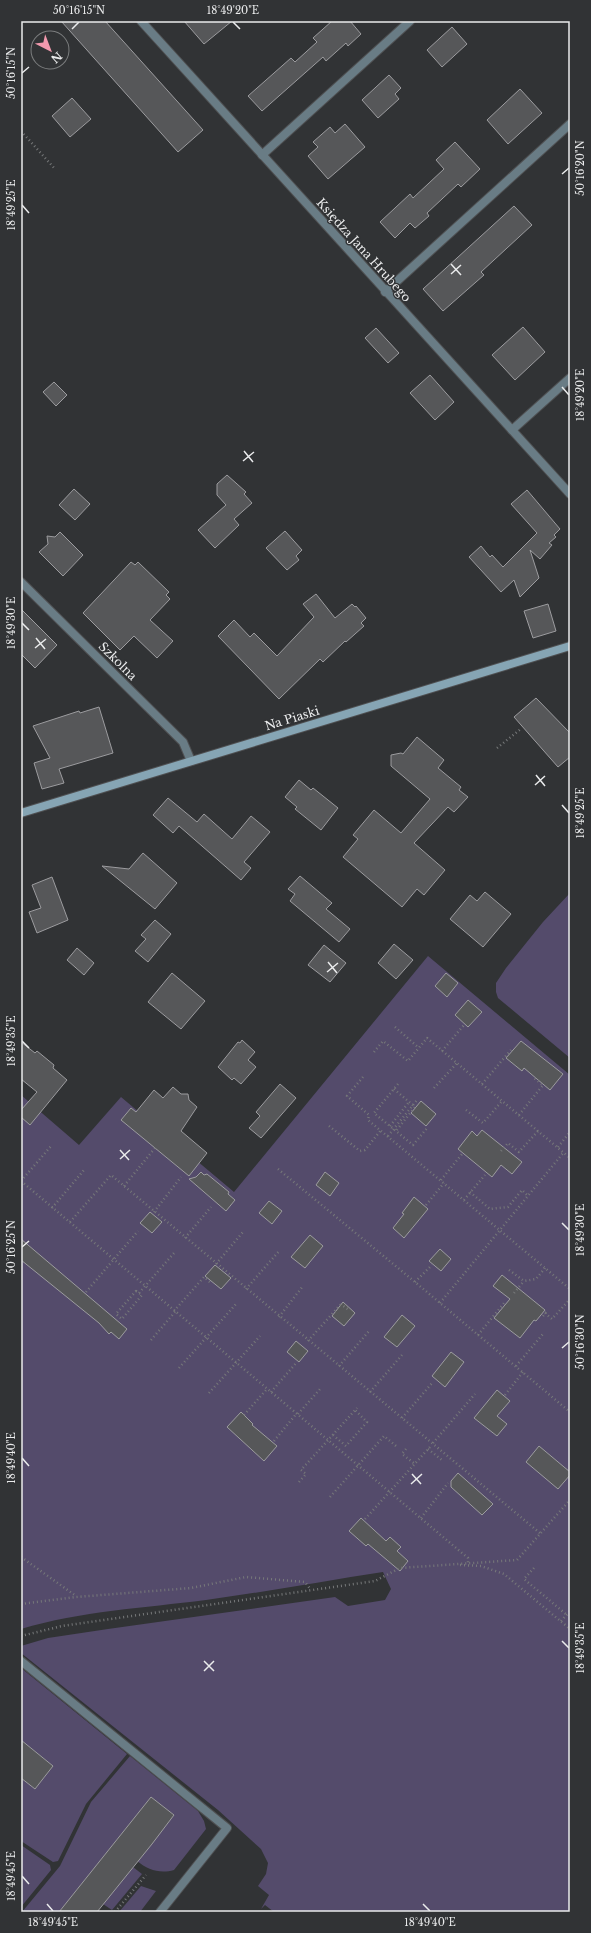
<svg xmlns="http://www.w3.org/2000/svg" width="591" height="1933" font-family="'Libre Baskerville',serif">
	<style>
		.green { fill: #544b6b }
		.building { fill: #565759; stroke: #9c9c9f }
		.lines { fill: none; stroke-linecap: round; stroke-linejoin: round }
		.lane-casing { stroke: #4f5052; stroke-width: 10 }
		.street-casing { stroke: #4f5052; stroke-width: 10 }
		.secondary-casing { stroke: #4f5052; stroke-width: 10 }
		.path { stroke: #77797a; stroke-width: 2.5; stroke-dasharray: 1 3; stroke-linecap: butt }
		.lane { stroke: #697c85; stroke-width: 8 }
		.street { stroke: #697c85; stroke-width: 8 }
		.secondary { stroke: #86a5b4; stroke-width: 8 }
		.ticks { fill: none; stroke: #eaebec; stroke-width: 1.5 }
		.labels { text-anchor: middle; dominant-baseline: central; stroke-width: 3; stroke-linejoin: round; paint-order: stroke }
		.street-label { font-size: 12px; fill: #eaebec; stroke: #313335 }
		.neatline { fill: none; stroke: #eaebec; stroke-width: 1.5 }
		.ticks-label { font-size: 10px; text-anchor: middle; fill: #eaebec }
	</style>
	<rect width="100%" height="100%" fill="#313335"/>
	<path class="green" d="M570,893V1058L498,998L496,992V983L506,968L543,922Z
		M428,956L570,1075V1912H274L265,1905L261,1909L269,1895L258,1886L266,1874L268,1863L261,1849L218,1810L21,1653V1646L48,1638L108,1629L335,1597L348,1606L385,1600L391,1589L383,1572C324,1581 265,1592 206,1600C144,1608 81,1611 21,1629V1095L79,1145L121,1097L234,1192Z
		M21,1668L127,1754L86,1804L58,1861L53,1862L21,1841V1778L35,1789L53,1766L21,1740Z
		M130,1756L198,1811L204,1821L206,1829L174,1870C160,1874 148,1870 137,1861L174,1815L151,1797L59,1912H22L60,1866L91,1802Z
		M21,1845L50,1865L51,1870L21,1907Z
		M133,1867L142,1874L112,1910L103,1904Z
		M141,1886L156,1891L140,1912H119Z"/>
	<path class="building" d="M61,21H105L203,130L178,152Z
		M184,21H232L204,44Z
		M332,21H350L361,34L348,46L346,43L326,61L323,57L262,111L248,96L291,58L295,62L317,42L313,38Z
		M452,27L467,44L442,67L427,50Z
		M389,75L401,88L395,94L399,99L378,118L362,100Z
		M520,89L542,113L508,144L487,120Z
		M72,98L91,119L70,137L52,116Z
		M345,124L365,147L328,179L308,156L318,147L313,142L330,127L335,133Z
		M455,142L480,169L461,187L458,184L427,213L429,216L415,228L410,223L395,238L380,222L410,194L413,198L444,169L436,160Z
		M514,206L532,225L481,272L484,275L443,311L423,289Z
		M523,327L545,352L515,380L492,355Z
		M376,328L399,353L388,363L365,338Z
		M430,375L454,402L435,420L410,393Z
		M54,382L67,395L56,406L43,392Z
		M227,475L246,492L244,494L252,503L234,519L239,525L215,548L198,530L226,505L217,495V484Z
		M74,489L90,504L75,520L59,505Z
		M527,490L560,529L554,535L556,537L549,543L552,545L540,559L530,550L539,578L520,597L514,580L501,592L469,557L481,546L490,557L492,555L503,567L537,533L511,504Z
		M285,531L302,550L296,556L299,560L287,570L266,548Z
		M60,532L83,555L63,576L39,552L48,544L47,536L55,537Z
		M131,562L135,565L138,562L169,592L166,595L170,599L150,620L173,641L157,658L134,636L120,650L83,613Z
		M316,594L335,618L352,604L355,607L356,606L366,618L361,623L364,626L346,642L345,641L323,662L320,659L279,699L218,636L234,620L250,637L254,633L277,656L314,617L303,604Z
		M548,604L556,631L533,638L524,611Z
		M21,609L57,645L35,668L21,654Z
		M536,698L570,733V757L558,767L514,717Z
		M99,707L113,753L59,769L64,783L42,789L34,763L50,758L33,726L79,711L80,713Z
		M417,737L444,760L438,768L461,787L459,790L468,797L454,812L448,807L414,843L445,870L424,895L417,889L402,907L343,857L358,839L353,835L374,810L401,833L430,799L391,766V755L401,753L403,754Z
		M299,780L311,790L313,788L338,808L321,830L295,809L297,807L285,797Z
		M168,798L197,822L204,814L232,839L251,816L270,832L244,862L251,868L241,880L179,826L173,833L153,815Z
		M143,853L177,883L155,909L102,866L129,869Z
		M300,876L332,903L326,909L350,929L339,942L290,901L295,894L288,889Z
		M52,877L68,920L37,933L29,912L41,908L32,885Z
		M485,892L511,914L483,947L450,919L470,895L477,901Z
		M155,920L171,934L148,962L135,951L146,939L141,935Z
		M394,944L413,960L396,979L378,963Z
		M324,945L346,963L330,982L308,965Z
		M77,948L94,963L84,975L67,960Z
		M172,973L205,1001L181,1029L148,1002Z
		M446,973L458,983L447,997L435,986Z
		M468,1000L482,1012L468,1027L455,1015Z
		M242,1040L255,1052L248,1060L256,1067L241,1084L234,1078L232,1080L218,1067L238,1042L240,1043Z
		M521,1041L563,1074L550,1090L524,1068L522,1071L506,1058Z
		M21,1042L35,1053L37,1051L54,1065L53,1068L67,1080L30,1125L21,1117V1110L37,1092L21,1079Z
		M280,1084L296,1098L261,1138L249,1128L260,1116L256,1112Z
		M173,1087L181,1094H188L189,1100L197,1107L181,1131L207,1153L189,1176L121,1120L131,1108L136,1112L154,1090L163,1098Z
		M421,1101L436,1114L426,1126L411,1113Z
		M482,1130L522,1162L512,1174L501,1165L492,1177L458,1149L472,1131L477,1136Z
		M201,1172L204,1175L207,1174L229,1192L228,1194L235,1200L226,1211L189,1179L196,1177Z
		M325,1172L339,1183L330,1196L316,1185Z
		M414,1197L428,1209L404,1238L393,1228L404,1214L402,1213Z
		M269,1201L282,1211L272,1224L259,1213Z
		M150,1212L162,1222L152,1233L140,1223Z
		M310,1235L323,1246L305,1268L291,1257Z
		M21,1239L127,1329L119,1339L111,1332L109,1334L99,1323L21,1260Z
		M440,1249L451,1259L441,1271L429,1261Z
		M215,1265L231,1278L221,1289L205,1276Z
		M502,1275L545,1310L536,1321L534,1320L520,1338L494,1318L510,1299L493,1286Z
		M343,1302L355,1313L344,1326L332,1316Z
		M402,1315L415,1326L397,1347L384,1337Z
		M296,1341L308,1351L299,1362L287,1352Z
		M451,1352L464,1362L445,1387L432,1376Z
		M497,1390L510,1401L497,1416L507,1424L497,1436L474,1418Z
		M241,1412L253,1424L252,1425L277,1446L264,1461L227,1427Z
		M539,1446L570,1472V1475L558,1489L526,1462Z
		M458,1473L493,1504L482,1515L451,1487V1481Z
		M361,1518L386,1541L390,1537L401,1547L397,1551L408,1561L400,1571L368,1544L366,1546L349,1531Z
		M21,1740L53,1766L35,1789L21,1778Z
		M151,1797L174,1815L152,1844L97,1912H59Z"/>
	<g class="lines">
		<defs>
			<path id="lane" d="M262,155L410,21
				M385,292L570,124
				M512,430L570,378"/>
			<path id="street" d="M141,21L570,494
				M21,582L183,742L191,761
				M21,1661L227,1828L160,1912"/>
			<path id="secondary" d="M21,813L570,646"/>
		</defs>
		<use href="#lane" class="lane-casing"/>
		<use href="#street" class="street-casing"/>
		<use href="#secondary" class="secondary-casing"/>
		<path class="path" d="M21,131L55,169
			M497,748L522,728
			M395,1027L419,1048
			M442,1051L464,1025
			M374,1052L383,1041L408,1061L427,1038L570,1158
			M363,1077L347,1096L369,1115L368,1120L570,1289
			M398,1084L374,1113L413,1145L428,1127
			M482,1084L511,1050
			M434,1088L457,1063
			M394,1089L415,1107L396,1131
			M466,1110L483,1123L502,1101
			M519,1115L543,1085L534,1078
			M329,1126L360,1151L365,1150L381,1130
			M390,1126L409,1102
			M388,1136L417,1100
			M558,1147L570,1132
			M501,1151L508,1143L519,1152L538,1131
			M278,1169L415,1282L570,1412
			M441,1180L462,1154
			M21,1181L443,1537L468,1558V1563
			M21,1181L52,1145
			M124,1186L155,1148
			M470,1192L490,1209L508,1207L522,1190L528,1196
			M464,1200L485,1175
			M426,1205L444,1183
			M52,1208L84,1170
			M154,1212L181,1177
			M70,1222L111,1175L541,1534
			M185,1238L211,1207
			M216,1264L243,1232
			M509,1270L524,1281L536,1279L545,1268
			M415,1282L432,1265
			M246,1289L280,1250
			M136,1291L142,1295L122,1319L116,1314Z
			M86,1292L138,1231
			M139,1293L175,1252
			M514,1293L524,1281
			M440,1303L564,1152
			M174,1311L204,1277L212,1284
			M545,1313L552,1319L570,1299
			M543,1316L548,1310
			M279,1317L303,1286
			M478,1335L505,1302
			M151,1340L175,1312
			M308,1341L340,1305H342L349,1310
			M339,1366L370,1330
			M516,1366L543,1334
			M179,1368L236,1304
			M271,1392L297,1362
			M370,1392L402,1355
			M209,1393L260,1336
			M505,1395L523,1372
			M298,1414L321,1388
			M244,1415L267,1389
			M402,1418L433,1382
			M333,1435L346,1446L367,1422L355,1410
			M274,1441L297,1413
			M433,1443L475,1394
			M406,1449L402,1454L415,1464
			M428,1449L443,1461
			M299,1482L306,1474L301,1470L357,1408
			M330,1497L384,1436L396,1446
			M421,1518L448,1483
			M365,1519L430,1447
			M21,1557L76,1596
			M460,1565L481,1566L504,1574L570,1629
			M534,1568L524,1579L567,1615
			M21,1604L76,1597L191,1588L246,1577L305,1582L311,1590
			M561,1621L570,1611
			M21,1636L62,1626L375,1581L400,1568L517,1560L570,1500
			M115,1912L146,1875"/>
		<use href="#lane" class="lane"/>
		<use href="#street" class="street"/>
		<use href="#secondary" class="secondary"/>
	</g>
	<path class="ticks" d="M233,22L240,29M72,29L79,22M22,73L29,67M562,174L569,168M22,205L29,213M451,264L461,275M451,274L461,265M562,387L569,395M244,451L253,462M243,461L254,452M22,623L29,630M36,638L45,649M35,648L46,639M536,775L545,786M535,785L545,776M562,805L569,813M328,962L337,973M327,972L338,963M22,1041L29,1048M120,1150L129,1160M120,1159L130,1150M562,1223L569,1230M22,1247L29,1241M562,1348L569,1342M22,1458L29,1466M412,1474L421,1484M411,1484L422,1474M562,1641L569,1648M204,1661L214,1671M204,1671L214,1661M22,1876L29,1884M47,1904L53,1911M423,1904L430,1911"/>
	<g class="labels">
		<g class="street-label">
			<text transform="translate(364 250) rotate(48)">Księdza Jana Hrubego</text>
			<text transform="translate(118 661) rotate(45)">Szkolna</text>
			<text transform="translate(292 718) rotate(-17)">Na Piaski</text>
		</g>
	</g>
	<rect width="591" height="1933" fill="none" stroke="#313335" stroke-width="44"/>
	<g transform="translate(50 50) rotate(138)"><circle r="19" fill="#313335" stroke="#7b7d7e"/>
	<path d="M0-3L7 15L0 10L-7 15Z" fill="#f29aae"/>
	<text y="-6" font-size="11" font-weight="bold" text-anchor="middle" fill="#eaebec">N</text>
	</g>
	<rect x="22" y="22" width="547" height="1889" class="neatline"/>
	<g class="ticks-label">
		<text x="79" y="14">50°16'15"N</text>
		<text x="233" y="14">18°49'20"E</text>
		<text transform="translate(11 73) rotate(-90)" y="4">50°16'15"N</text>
		<text transform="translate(580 168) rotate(-90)" y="4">50°16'20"N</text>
		<text transform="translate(11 205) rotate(-90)" y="4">18°49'25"E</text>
		<text transform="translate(580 395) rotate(-90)" y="4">18°49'20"E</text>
		<text transform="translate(11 623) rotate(-90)" y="4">18°49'30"E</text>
		<text transform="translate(580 813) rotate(-90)" y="4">18°49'25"E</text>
		<text transform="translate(11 1041) rotate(-90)" y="4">18°49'35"E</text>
		<text transform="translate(580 1230) rotate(-90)" y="4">18°49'30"E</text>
		<text transform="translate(11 1247) rotate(-90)" y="4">50°16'25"N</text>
		<text transform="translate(580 1342) rotate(-90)" y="4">50°16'30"N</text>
		<text transform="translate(11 1458) rotate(-90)" y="4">18°49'40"E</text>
		<text transform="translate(580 1648) rotate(-90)" y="4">18°49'35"E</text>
		<text transform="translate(11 1876) rotate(-90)" y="4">18°49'45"E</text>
		<text x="53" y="1926">18°49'45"E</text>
		<text x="430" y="1926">18°49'40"E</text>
	</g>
</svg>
